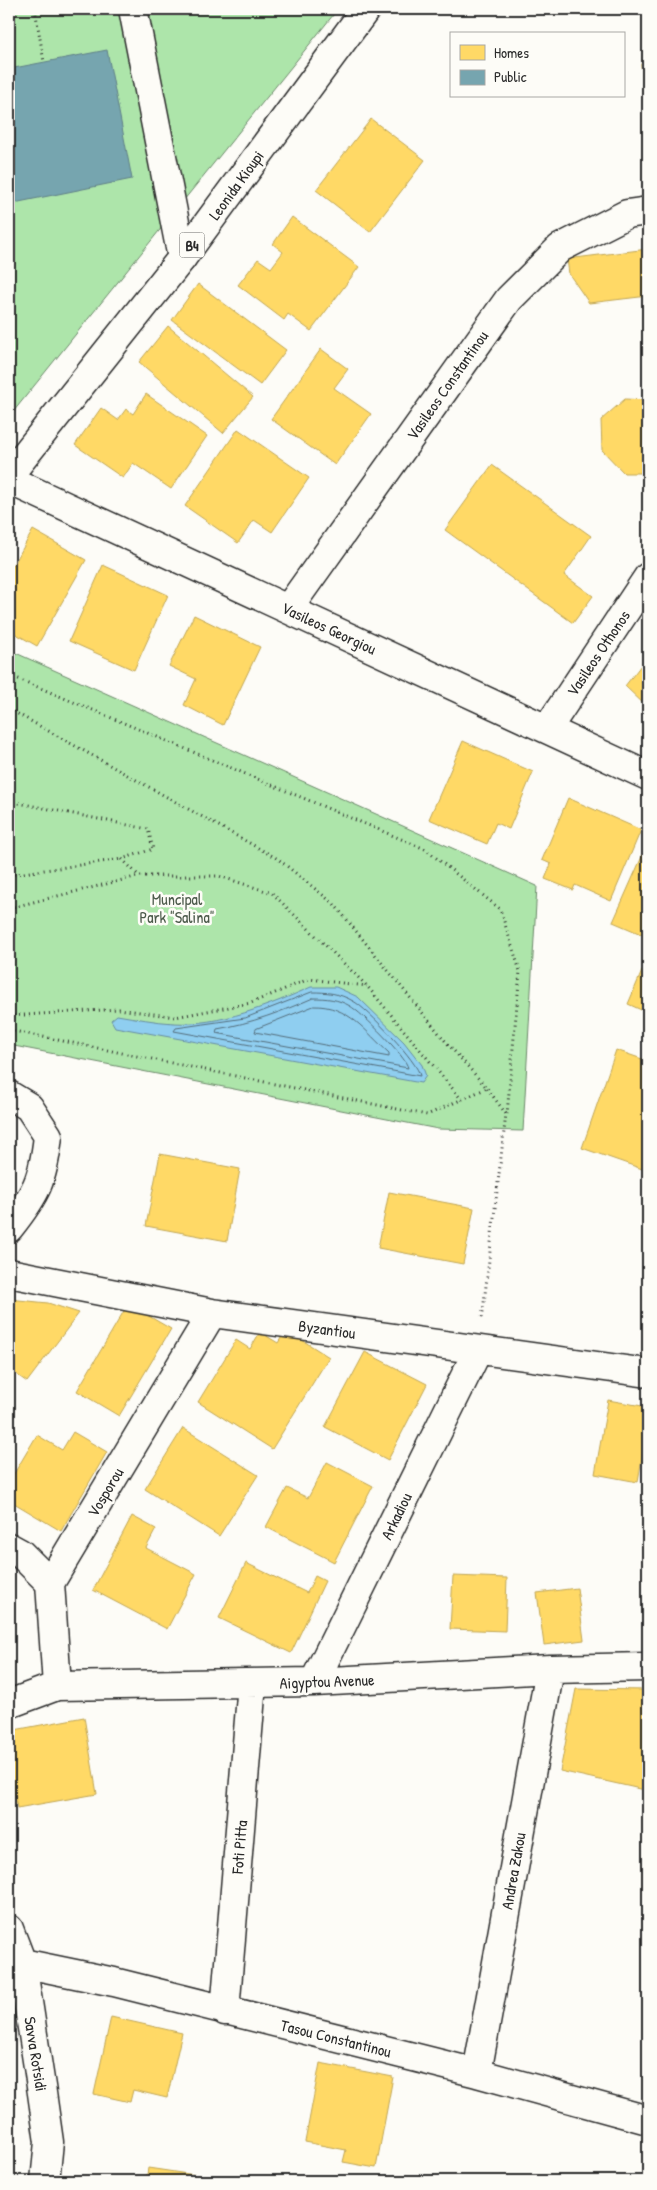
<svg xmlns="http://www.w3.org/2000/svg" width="657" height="2190" font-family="'Patrick Hand',sans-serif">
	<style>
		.green { fill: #ade5aa; stroke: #6c886a }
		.water { fill: #8fcef0; stroke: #678da1 }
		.homes { fill: #ffd966; stroke: #bfa554 }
		.public { fill: #76a5af; stroke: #608087 }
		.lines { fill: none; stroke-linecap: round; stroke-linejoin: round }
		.shore { stroke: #536c7a; stroke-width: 1 }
		.minor-casing { stroke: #2b2b2b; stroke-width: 31 }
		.major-casing { stroke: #2b2b2b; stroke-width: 31 }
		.path { stroke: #2b2b2b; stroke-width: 3; stroke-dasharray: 1 4; stroke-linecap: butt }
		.minor { stroke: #fdfcf7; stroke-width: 28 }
		.major { stroke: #fdfcf7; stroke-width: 28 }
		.labels { text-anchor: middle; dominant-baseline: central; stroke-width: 5; stroke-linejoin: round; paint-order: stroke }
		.shield { fill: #fdfcf7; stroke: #6a6a68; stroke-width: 1 }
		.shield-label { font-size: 15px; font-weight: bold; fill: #2b2b2b }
		.street-label { font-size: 16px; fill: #2b2b2b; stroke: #fdfcf7 }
		.park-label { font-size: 16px; fill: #4c5a4b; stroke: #fdfcf7 }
	</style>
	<rect width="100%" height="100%" fill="#fdfcf7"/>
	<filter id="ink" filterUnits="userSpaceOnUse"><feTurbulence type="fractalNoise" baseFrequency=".02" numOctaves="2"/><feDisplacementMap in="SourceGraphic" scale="10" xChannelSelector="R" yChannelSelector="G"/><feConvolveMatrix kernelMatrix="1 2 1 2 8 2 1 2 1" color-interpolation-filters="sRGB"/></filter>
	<g filter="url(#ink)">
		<path class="green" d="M9,9H338L9,417Z
			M9,650L537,886L523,1131L438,1129L9,1045Z"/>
		<path class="water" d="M311,987H336L358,997L404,1042L422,1065L426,1076L421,1083L115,1027L111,1020L117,1015C136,1018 155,1022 174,1023C219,1026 271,1005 311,987Z"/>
		<path class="homes" d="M648,63V134L641,64Z
			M371,119L425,160L370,232L316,190Z
			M292,217L359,267L311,331L288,314L284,320L238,285L258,259L271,268L283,252L273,244Z
			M648,249V296L589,303L569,274L567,259Z
			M198,284L286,350L260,385L172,320Z
			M168,326L253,397L223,433L139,362Z
			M321,349L348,369L334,388L371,414L335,465L271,419Z
			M146,394L207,436L171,489L133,463L123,478L75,445L101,408L118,420L126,409L133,414Z
			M625,399L648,400V473H624L602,450L601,420Z
			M238,429L309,478L272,532L254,520L238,543L185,506Z
			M492,465L591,536L564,575L593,596L573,623L445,530Z
			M33,530L86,560L37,646L9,630V573Z
			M103,565L168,595L134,670L69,641Z
			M194,615L260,647L223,725L184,705L196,679L169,666Z
			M648,656V708L625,686Z
			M463,741L533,772L509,829L496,823L487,844L429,819Z
			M568,798L641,830L611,901L575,885L573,890L545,879L551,864L542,860Z
			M648,843V937L613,922Z
			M648,957V1013L628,1004Z
			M616,1050L648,1061V1171L582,1148Z
			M160,1154L240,1169L227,1241L146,1226Z
			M389,1192L474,1208L463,1264L378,1248Z
			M9,1299L48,1303L79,1313L27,1382L9,1369Z
			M128,1304L171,1329L119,1416L77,1391Z
			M286,1330L329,1357L272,1449L198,1402L236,1340L250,1349L260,1332L278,1343Z
			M365,1352L427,1384L388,1460L325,1427Z
			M608,1400L648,1407V1420L638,1482L595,1474Z
			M183,1428L258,1475L219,1536L145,1489Z
			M73,1432L107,1452L61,1531L9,1500V1482L37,1435L62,1450Z
			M327,1462L373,1486L334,1562L266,1527L287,1488L308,1498Z
			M132,1516L156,1529L146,1548L196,1574L167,1629L93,1590Z
			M246,1563L307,1593L315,1576L325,1581L291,1653L219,1618Z
			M453,1576L507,1578L505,1631L450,1629Z
			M577,1588L584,1640L544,1645L537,1593Z
			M576,1689L648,1690V1772L645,1790L560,1771Z
			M84,1717L97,1794L17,1808L9,1759V1731Z
			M111,2017L182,2033L167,2098L133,2090L130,2102L94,2094Z
			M320,2063L393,2077L376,2168L343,2162L346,2150L305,2142Z
			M148,2168L208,2177L207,2181H146Z"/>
		<path class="public" d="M107,50L132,179L9,204V69Z"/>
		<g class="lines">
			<path class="shore" d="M312,992C327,992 339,993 353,1001C367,1008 419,1063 420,1076L174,1031L176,1028L245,1018Z
				M313,998C327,998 338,999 350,1006C362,1013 406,1056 408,1068L216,1033L217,1029C252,1023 281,1012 313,998Z
				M314,1006C348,1005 366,1032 389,1053V1057L255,1032L256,1029Z"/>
			<defs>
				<path id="minor" d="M133,9L182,258
					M9,480L648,776
					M288,609L509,299L560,248L627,214L648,211
					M547,729L648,577
					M9,1095L29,1107L48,1136C43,1180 37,1193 9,1228
					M9,1273L212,1313L648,1373
					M9,1547L20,1553L50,1583
					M314,1682L478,1350
					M57,1686L50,1583L212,1313
					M9,1704L57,1686L314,1682L550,1669L648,1667
					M9,1929L22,1963L42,2093L49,2142L45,2181
					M22,1963L114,1982L477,2073L648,2120
					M225,2011L252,1683
					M477,2073L550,1669"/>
				<path id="major" d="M9,475L182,258L366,9"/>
			</defs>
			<use href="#minor" class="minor-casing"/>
			<use href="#major" class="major-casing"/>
			<path class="path" d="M35,9L44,62
				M9,675L425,849L500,909L520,971L507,1114
				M9,709L278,859L334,904L447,1043L487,1088L506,1114L482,1320
				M9,801L148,829L153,849L122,859L139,876
				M9,875L122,859
				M9,908L139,876H219L272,893L367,986L462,1100
				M9,1016L119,1009L175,1017L251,1003L309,979L367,986
				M9,1030L427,1115L487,1088"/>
			<use href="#minor" class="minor"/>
			<use href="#major" class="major"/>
		</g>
	</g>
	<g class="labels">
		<rect class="shield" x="179.5" y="232.5" width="25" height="25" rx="4"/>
		<g class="shield-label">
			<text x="192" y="245">B4</text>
		</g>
		<g class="street-label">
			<text transform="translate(236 185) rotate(-54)">Leonida Kioupi</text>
			<text transform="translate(447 385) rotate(-55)">Vasileos Constantinou</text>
			<text transform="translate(329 628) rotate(25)">Vasileos Georgiou</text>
			<text transform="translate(598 653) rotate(-56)">Vasileos Othonos</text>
			<text transform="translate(327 1329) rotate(8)">Byzantiou</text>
			<text transform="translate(105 1492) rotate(-59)">Vosporou</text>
			<text transform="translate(396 1516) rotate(-64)">Arkadiou</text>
			<text transform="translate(327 1681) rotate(-2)">Aigyptou Avenue</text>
			<text transform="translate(239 1847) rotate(-85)">Foti Pitta</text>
			<text transform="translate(513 1871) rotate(-80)">Andrea Zakou</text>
			<text transform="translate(336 2038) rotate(14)">Tasou Constantinou</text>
			<text transform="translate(36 2054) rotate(81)">Savva Rotsidi</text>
		</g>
		<g class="park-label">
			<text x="177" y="899">Muncipal<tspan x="177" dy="18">Park "Salina"</tspan></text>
		</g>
	</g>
	<rect width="657" height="2190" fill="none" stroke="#fdfcf7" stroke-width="30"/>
	<rect x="15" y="15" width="627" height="2160" fill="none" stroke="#2b2b2b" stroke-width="2" filter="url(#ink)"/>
	<rect x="450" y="32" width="175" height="65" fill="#fdfcf7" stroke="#a9a8a5"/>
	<rect x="460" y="45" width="25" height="15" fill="#ffd966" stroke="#a9a8a5"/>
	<text x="494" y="58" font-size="15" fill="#2b2b2b">Homes</text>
	<rect x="460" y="70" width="25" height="15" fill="#76a5af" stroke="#a9a8a5"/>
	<text x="494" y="82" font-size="15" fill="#2b2b2b">Public</text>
</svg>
